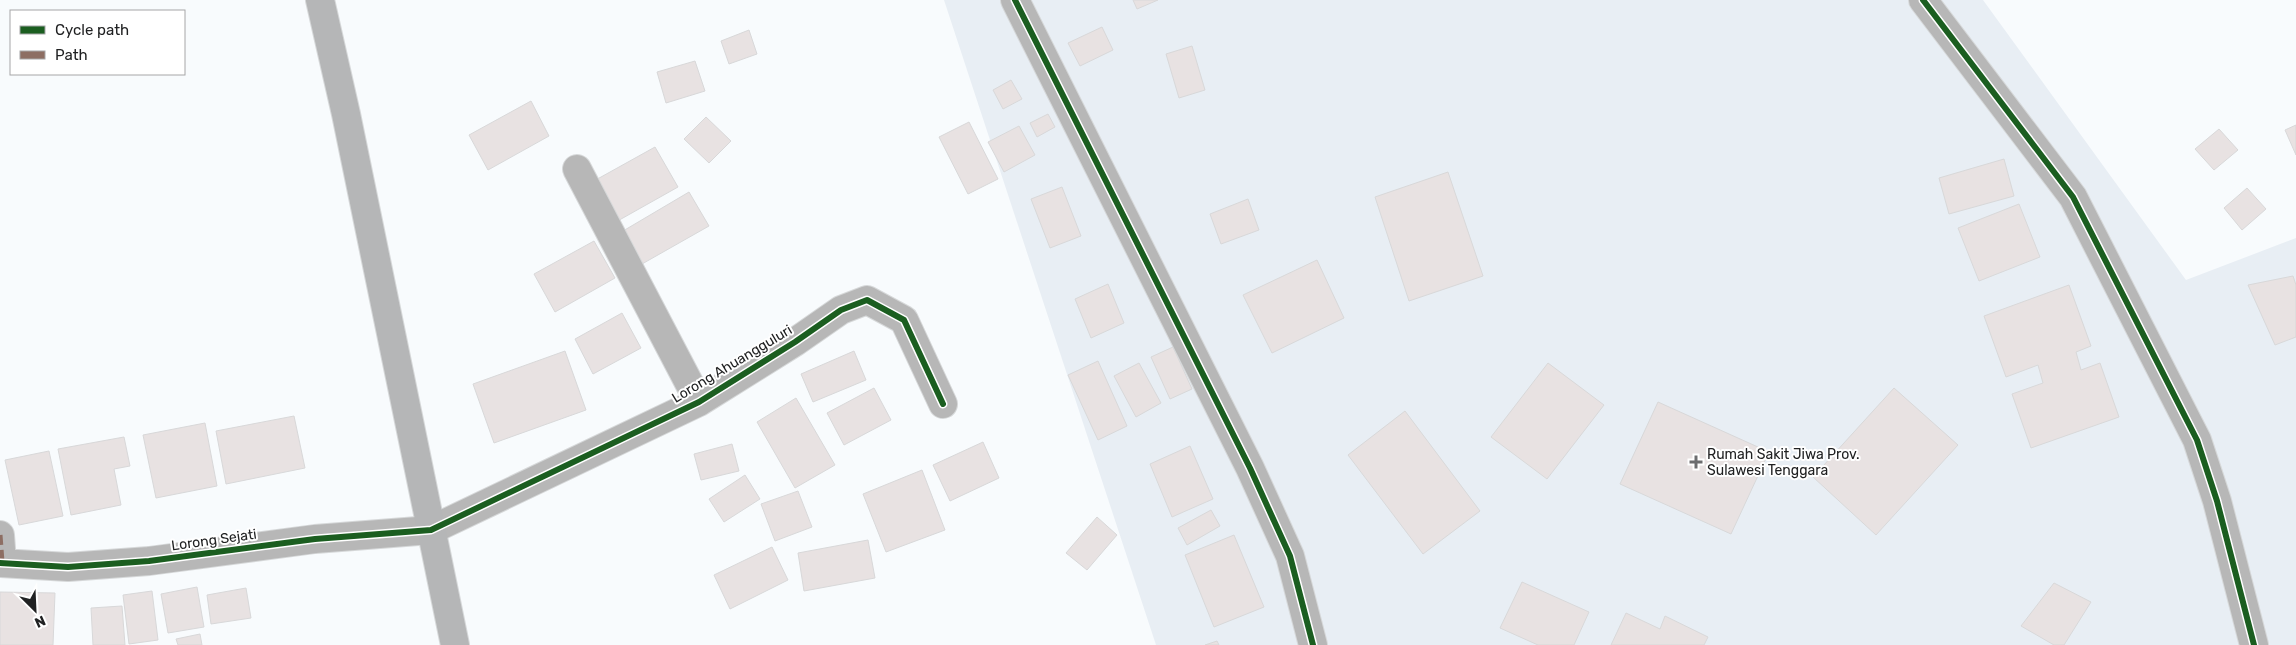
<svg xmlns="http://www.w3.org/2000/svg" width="2296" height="645" font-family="Rubik,sans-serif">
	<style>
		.built { fill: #e8eef4 }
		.building { fill: #e8e2e2; stroke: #d8d8d9 }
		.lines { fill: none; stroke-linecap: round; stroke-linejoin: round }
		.street-casing { stroke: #d6d8d9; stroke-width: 30 }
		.secondary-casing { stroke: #d6d8d9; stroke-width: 30 }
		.street { stroke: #b7b7b7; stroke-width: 28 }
		.secondary { stroke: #b5b6b7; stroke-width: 28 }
		.quiet { stroke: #8d6e63; stroke-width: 5; stroke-dasharray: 10 5; stroke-linecap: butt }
		.cycleway-casing { stroke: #fff; stroke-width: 9 }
		.cycleway { stroke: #1b5e20; stroke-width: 6 }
		.poi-dot { fill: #6c6d6f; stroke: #fff; stroke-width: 2 }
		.labels { text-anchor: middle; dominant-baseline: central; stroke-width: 4; stroke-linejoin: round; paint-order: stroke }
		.street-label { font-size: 14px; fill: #202122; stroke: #fff }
		.poi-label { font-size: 14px; fill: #202122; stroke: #fff; text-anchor: start }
	</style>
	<rect width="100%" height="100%" fill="#f8fbfd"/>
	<path class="built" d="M944,0H1983L2186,280L2296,238V645H1156Z"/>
	<path class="building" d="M1133,0H1158L1137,9Z
		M1102,27L1113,50L1080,66L1068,43Z
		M749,30L757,54L729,64L721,41Z
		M1192,46L1205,90L1179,98L1166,54Z
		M695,61L705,91L666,103L657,72Z
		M1011,80L1022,99L1003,109L993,90Z
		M531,101L549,136L488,170L469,135Z
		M1048,114L1055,127L1037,137L1030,123Z
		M706,117L731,141L709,163L684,139Z
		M969,122L998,179L968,194L939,137Z
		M2296,125V155L2285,130Z
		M1019,126L1035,155L1004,172L988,142Z
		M2219,129L2238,150L2214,170L2195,149Z
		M655,147L678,187L614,223L592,182Z
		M2004,159L2014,196L1949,214L1939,178Z
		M1448,172L1483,276L1409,301L1375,197Z
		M1062,187L1081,236L1050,248L1031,199Z
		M2247,188L2266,209L2242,230L2224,208Z
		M689,192L709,226L642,264L623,231Z
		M1248,199L1259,230L1221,244L1210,214Z
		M2019,204L2040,257L1979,281L1958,228Z
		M594,241L615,278L555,312L534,274Z
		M1317,260L1344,318L1272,353L1243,295Z
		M2293,276L2296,285V337L2275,345L2248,285Z
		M1108,284L1124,323L1091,338L1075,299Z
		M2069,285L2091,346L2076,352L2081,370L2100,363L2119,417L2031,448L2012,394L2043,383L2038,365L2006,377L1984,316Z
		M622,313L641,348L593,374L575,339Z
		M1173,347L1192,389L1170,399L1151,357Z
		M565,351L586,410L494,443L473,384Z
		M854,351L866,380L813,402L801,374Z
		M1098,361L1127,426L1098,440L1068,375Z
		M1139,363L1161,403L1136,417L1114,376Z
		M1548,363L1604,405L1547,479L1491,437Z
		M874,388L891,420L844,445L827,413Z
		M1894,388L1958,445L1876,535L1813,477Z
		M796,398L835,465L795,488L757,422Z
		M1658,402L1769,452L1731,534L1620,484Z
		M1405,411L1480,511L1423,554L1348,455Z
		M294,416L305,468L226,484L216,431Z
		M205,423L217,486L156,498L143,435Z
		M124,437L130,466L114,469L121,505L71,515L58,449Z
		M983,442L999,478L950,501L933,465Z
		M732,444L739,471L701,480L694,454Z
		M1190,446L1213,499L1172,517L1150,464Z
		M49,451L63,516L19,525L5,460Z
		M922,470L945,530L886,552L863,494Z
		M745,475L760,499L724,522L709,499Z
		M798,491L812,527L775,541L761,504Z
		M1211,510L1220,526L1187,545L1178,528Z
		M1097,517L1117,535L1087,570L1066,553Z
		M1234,535L1264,607L1214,627L1185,555Z
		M868,540L875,578L804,591L798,553Z
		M772,547L788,580L730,609L714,575Z
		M1522,582L1589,612L1574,645H1538L1500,628Z
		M2054,583L2091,602L2064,645H2054L2021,626Z
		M197,587L204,627L168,633L161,594Z
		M246,588L251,618L211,624L207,595Z
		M152,591L158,640L129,644L123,595Z
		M0,592L55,593L53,645H0Z
		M122,606L125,645H93L91,608Z
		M1626,613L1660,629L1665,616L1708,637L1704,645H1611Z
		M200,634L202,645H178L176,639Z
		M1217,641L1219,645H1205Z"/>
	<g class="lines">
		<defs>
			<path id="street" d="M1015,0L1250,468L1290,556L1313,645
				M1923,0L2073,197L2197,440L2217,501L2254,645
				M577,169L699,402
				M0,535L2,562
				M0,563L68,567L149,561L315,539L431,530L699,402L795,342L841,310L867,300L904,320L943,404"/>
			<path id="secondary" d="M320,0L346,114L455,645"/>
		</defs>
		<use href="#street" class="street-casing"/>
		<use href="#secondary" class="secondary-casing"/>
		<use href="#street" class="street"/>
		<use href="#secondary" class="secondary"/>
		<path class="quiet" d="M0,535L2,562"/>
		<defs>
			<path id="cycleway" d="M1015,0L1250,468L1290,556L1313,645
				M1923,0L2073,197L2197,440L2217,501L2254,645
				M0,563L68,567L149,561L315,539L431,530L699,402L795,342L841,310L867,300L904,320L943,404"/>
		</defs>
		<use href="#cycleway" class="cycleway-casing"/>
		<use href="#cycleway" class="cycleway"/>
	</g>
	<path class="poi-dot" d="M1693.5 454.5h5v5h5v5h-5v5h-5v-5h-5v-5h5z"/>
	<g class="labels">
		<g class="street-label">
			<text transform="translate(732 364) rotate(-31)">Lorong Ahuangguluri</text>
			<text transform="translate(214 540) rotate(-8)">Lorong Sejati</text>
		</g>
		<g class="poi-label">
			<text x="1707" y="454">Rumah Sakit Jiwa Prov.<tspan x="1707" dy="16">Sulawesi Tenggara</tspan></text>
		</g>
	</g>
	<rect x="10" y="10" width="175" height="65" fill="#ffffff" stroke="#a6a6a7"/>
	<rect x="20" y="26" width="25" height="8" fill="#1b5e20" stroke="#a6a6a7"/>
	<text x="55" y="35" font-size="15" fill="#202122">Cycle path</text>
	<rect x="20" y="51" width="25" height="8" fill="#8d6e63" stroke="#a6a6a7"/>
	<text x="55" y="60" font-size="15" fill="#202122">Path</text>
	<g transform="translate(35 610) rotate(156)" stroke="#ffffff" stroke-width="4" paint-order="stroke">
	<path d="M0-4L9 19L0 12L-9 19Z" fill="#202122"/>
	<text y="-8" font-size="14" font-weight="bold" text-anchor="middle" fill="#202122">N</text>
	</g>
</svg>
